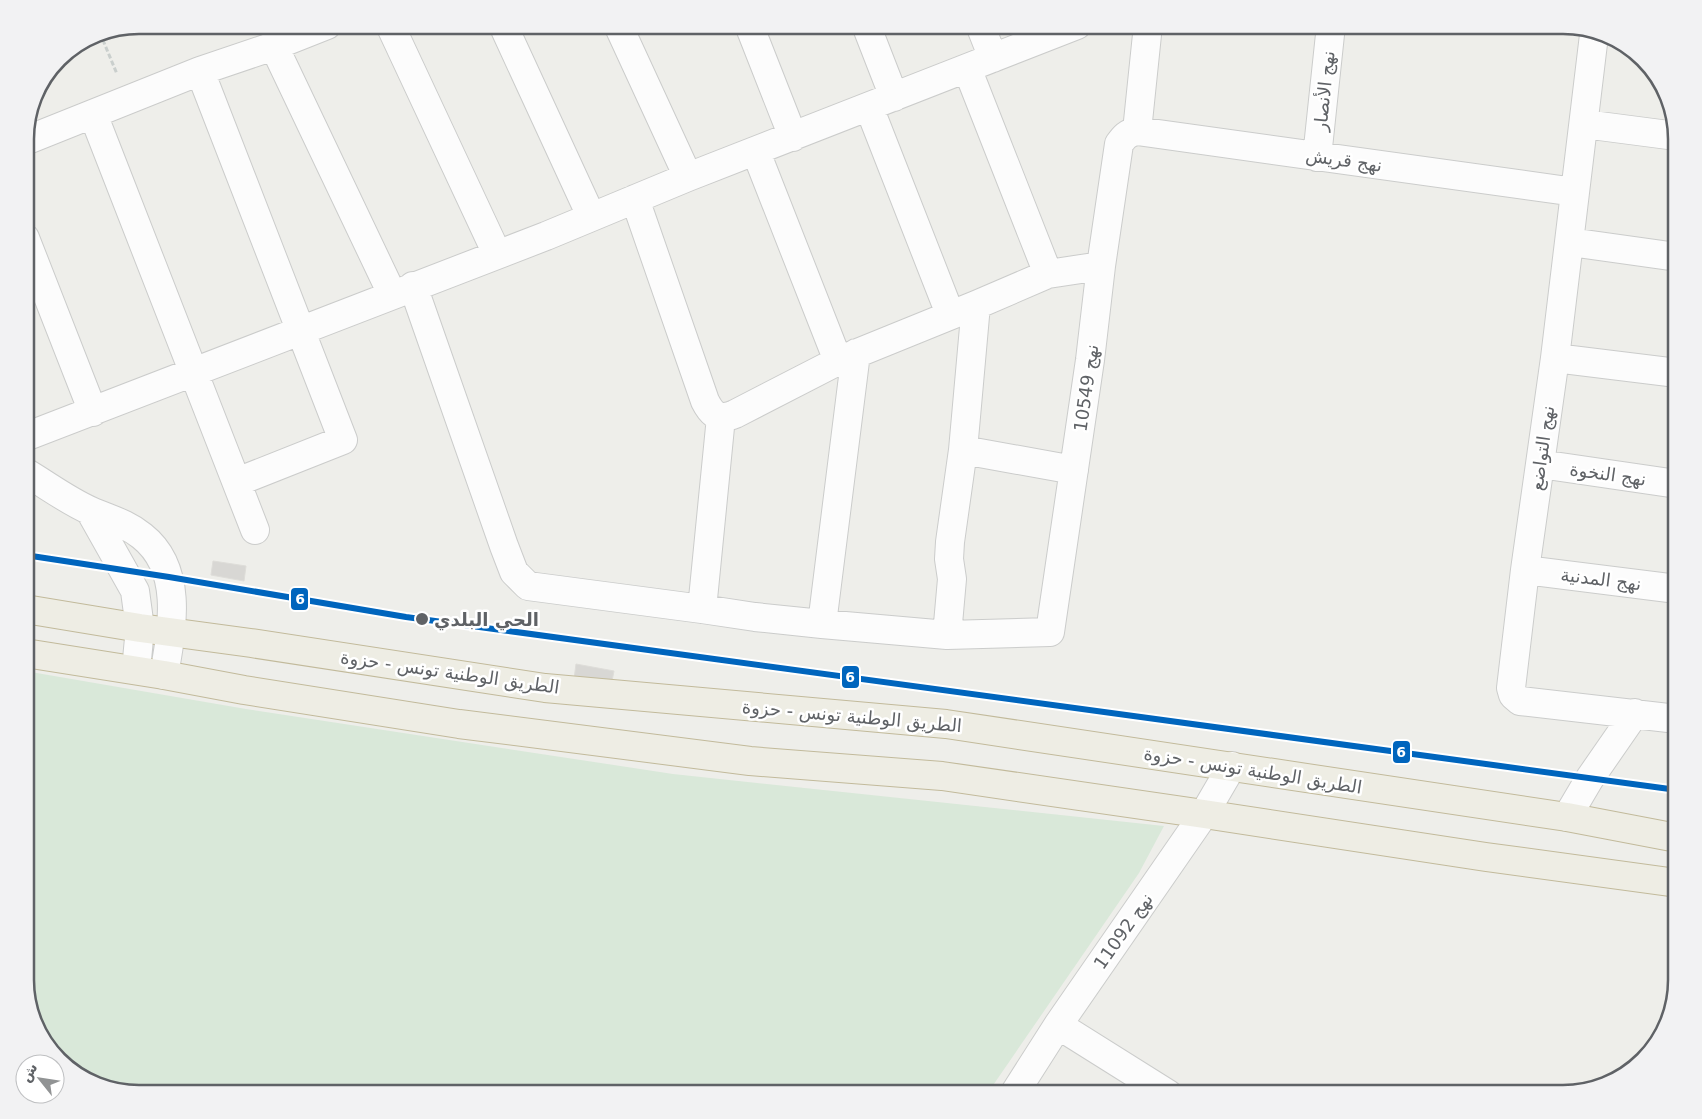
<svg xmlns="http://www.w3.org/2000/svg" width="1702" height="1119" font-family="'DejaVu Sans',Cairo,sans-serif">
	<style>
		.green { fill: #d9e8d9 }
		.building { fill: #d8d7d4; stroke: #deddd9 }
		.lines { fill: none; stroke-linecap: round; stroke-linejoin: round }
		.street-casing { stroke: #cbcccb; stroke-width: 30 }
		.highway-casing { stroke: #c2ba9b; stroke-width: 30 }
		.path { stroke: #cacfcd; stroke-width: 3; stroke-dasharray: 5 2.5; stroke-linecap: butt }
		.street { stroke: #fcfcfc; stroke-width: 28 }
		.highway { stroke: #eeede4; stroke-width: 28 }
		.rail-1-casing { stroke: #fff; stroke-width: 10 }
		.rail-1 { stroke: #0065bd; stroke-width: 6 }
		.stop-dot { fill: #5f6266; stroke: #fff; stroke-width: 2 }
		.labels { text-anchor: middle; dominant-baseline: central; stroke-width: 5; stroke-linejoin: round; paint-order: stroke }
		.street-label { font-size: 18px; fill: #5f6266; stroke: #fff }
		.stop-label { font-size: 18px; font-weight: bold; fill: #5f6266; stroke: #fff; text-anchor: start }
		.rim { fill: none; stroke: #5f6266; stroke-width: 2.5 }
		.line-badge { stroke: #fff; stroke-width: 2 }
		.badge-label { font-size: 14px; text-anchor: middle; font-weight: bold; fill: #fff }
	</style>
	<rect width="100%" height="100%" fill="#eeeeea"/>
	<path class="green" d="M25,671L246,709L673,774L1164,826L1139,873L987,1094H139L75,1075L40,1037L25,987Z"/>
	<path class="building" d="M213,561L246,566L244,581L211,575Z
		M576,664L614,671L611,686L574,679Z"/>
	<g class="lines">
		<defs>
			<path id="street" d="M390,25L497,254
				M503,25L591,216
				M618,25L688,177
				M749,25L793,137
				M866,25L894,97
				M980,25L993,58
				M1594,35L1555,358L1525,570L1511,688L1513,695L1520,701L1677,719
				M274,46L392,294
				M967,68L1048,274
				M200,71L343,440L237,482
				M869,107L950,314
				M93,114L255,530
				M1584,124L1676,136
				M1137,131L1148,25
				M25,141L200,71L274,46L327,25
				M756,152L838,361
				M1317,157L1331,25
				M635,199L705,401C712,415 719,421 735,414L838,361L976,305L1048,274L1101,266
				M25,238L93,412
				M1570,242L1677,257
				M413,286L504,546L514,572L528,586L702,609L755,617L822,624L947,635L1050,632L1090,360L1101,266L1119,144C1124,137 1127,133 1137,131L1575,192
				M1555,358L1677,373
				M25,437L546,236L688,177L1077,25
				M963,450L1074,470
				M1540,464L1677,484
				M25,472C47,485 68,501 91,511C109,519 126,523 142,536C184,569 172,629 164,675
				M90,511L135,591L140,628L136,670
				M1525,570L1677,589
				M702,609L721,417
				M822,624L856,353
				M947,635L952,579L949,559L950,542L963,450L976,305
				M1567,817L1590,778L1635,713
				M1058,1025L1168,1094
				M1014,1094L1058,1025L1204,814L1232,766"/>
			<path id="highway" d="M25,609L140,628L251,643L545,688L946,724L1567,817L1677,838
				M25,653L164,675L244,690L459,724L750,761L942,776L1204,814L1486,857L1677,883"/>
		</defs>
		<use href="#street" class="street-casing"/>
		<use href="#highway" class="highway-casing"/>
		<path class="path" d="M100,33L117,74"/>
		<use href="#street" class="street"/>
		<use href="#highway" class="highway"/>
		<defs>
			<path id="rail-1" d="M25,555L169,577L406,617L1677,790"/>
		</defs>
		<use href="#rail-1" class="rail-1-casing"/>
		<use href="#rail-1" class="rail-1"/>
	</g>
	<circle class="stop-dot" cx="422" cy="619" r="7"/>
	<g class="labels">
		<g class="street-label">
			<text transform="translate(1324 91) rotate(-84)">نهج الأنصار</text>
			<text transform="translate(1344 160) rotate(8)">نهج قريش</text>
			<text transform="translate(1086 388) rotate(-82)">نهج 10549</text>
			<text transform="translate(1542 448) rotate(-82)">نهج التواضع</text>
			<text transform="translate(1608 474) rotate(8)">نهج النخوة</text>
			<text transform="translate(1601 579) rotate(7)">نهج المدنية</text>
			<text transform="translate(450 672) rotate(8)">الطريق الوطنية تونس - حزوة</text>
			<text transform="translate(852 716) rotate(5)">الطريق الوطنية تونس - حزوة</text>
			<text transform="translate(1253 770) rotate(9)">الطريق الوطنية تونس - حزوة</text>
			<text transform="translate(1123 931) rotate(-55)">نهج 11092</text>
		</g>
		<g class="stop-label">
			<text x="434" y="619">الحي البلدي</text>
		</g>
	</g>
	<path d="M0 0H1702V1119H0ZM139 34H1563A105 105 0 0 1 1668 139V980A105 105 0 0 1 1563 1085H139A105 105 0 0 1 34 980V139A105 105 0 0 1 139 34Z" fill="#f2f2f3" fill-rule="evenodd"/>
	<path class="rim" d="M139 34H1563A105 105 0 0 1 1668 139V980A105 105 0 0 1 1563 1085H139A105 105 0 0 1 34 980V139A105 105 0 0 1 139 34Z"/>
	<g class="line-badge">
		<rect x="290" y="587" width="19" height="24" rx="5" fill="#0065bd"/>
		<rect x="841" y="665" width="19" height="24" rx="5" fill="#0065bd"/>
		<rect x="1392" y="740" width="19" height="24" rx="5" fill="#0065bd"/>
	</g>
	<g class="badge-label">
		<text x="300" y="604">6</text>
		<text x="850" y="682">6</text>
		<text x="1401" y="757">6</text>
	</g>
	<g transform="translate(40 1079) rotate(300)"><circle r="24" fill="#ffffff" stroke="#bfc0c2"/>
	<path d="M0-4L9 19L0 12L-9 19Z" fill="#919394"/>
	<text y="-8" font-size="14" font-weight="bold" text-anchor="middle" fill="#5f6266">ش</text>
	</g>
</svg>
